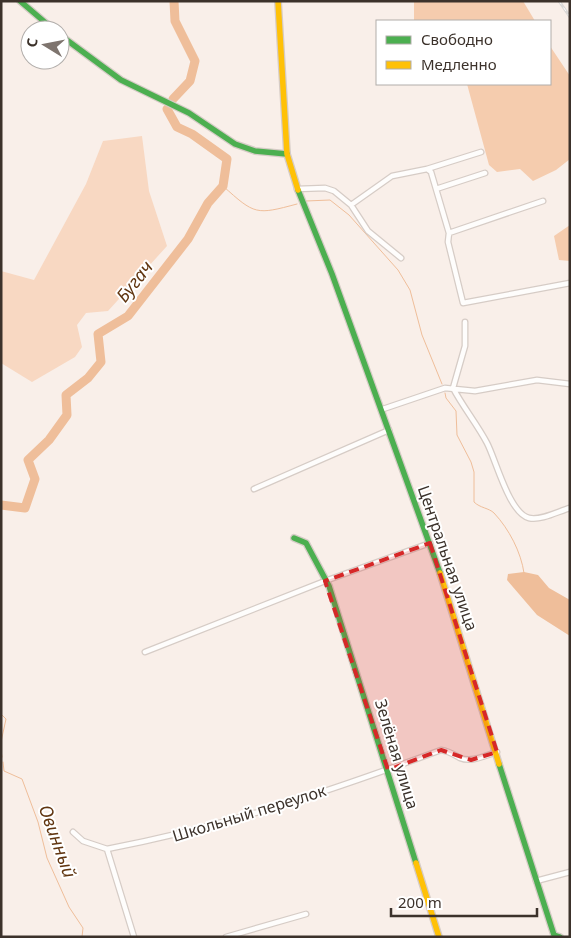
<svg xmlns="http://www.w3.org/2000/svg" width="571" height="938" font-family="'Noto Sans',sans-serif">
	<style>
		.green { fill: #f8d8c2 }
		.forest { fill: #f5ccae }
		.water { fill: #efbe9a }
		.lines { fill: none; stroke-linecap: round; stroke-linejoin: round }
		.stream { stroke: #efbe9a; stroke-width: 1 }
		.river { stroke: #efbe9a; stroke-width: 9 }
		.street-casing { stroke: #d6ccc6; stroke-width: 7 }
		.fast-casing { stroke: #d6ccc6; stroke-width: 8 }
		.slow-casing { stroke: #d6ccc6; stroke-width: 8 }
		.street { stroke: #fefdfc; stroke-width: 4.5 }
		.fast { stroke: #4caf50; stroke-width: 5.5 }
		.slow { stroke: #ffc107; stroke-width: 5.5 }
		.rail-casing { stroke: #dbd8d6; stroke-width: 3 }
		.rail { stroke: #fff; stroke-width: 1; stroke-dasharray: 4; stroke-linecap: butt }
		.marked { fill: #d62828; fill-opacity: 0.2; stroke: #d62828; stroke-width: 4; stroke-dasharray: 10 6; stroke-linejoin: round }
		.labels { text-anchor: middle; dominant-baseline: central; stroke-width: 4; stroke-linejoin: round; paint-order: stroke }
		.street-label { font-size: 16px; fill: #3c322b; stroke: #fff }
		.water-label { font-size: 18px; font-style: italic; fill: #603510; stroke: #fff }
	</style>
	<rect width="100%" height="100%" fill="#f9efe9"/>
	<path class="green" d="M142,136L149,191L167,246L108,311L86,313L77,325L82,347L75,357L32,382L1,363V271L34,280L86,184L103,141Z"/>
	<path class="forest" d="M414,1H523L535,21H414Z
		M550,46L570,76V159L556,170L533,181L520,169L497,172L489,165L467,84H550Z
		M570,225V261L559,260L554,236Z"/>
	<path class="water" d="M524,572L538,575L549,588L570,600V636L537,615L507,580L508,574Z"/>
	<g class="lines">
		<path class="stream" d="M223,186C255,215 256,215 297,204
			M306,201L330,200L349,215L398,270L410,290L422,335L442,384
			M445,393L446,398L456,411L457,435L471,462L474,472V502C480,508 489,508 494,513C509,529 521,552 524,573
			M1,714L6,719L1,742
			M1,750L2,757
			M3,762L4,771L22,779L38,822L47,858L69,907L83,928L82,937"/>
		<path class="river" d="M173,99L190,81L195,61L175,21L174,1
			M1,505L25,508L35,479L28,460L49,440L67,415L66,395L88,378L101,362L98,334L128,316L188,239L208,203L223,186L227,159L192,134L177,127L167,109"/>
		<defs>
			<path id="street" d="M427,169L481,152
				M297,189L325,188L334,191L351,205L368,231L401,258
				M436,189L485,173
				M351,205L392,176L427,169L431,172L449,233L448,242L463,303L570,283
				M449,233L543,201
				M465,322V346L453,388C463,407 477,424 487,443C496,460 509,513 529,518C541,521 559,511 570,508
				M383,409L445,388L475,391L537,380L570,384
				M254,489L389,430
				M145,652L325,581L430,543
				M73,832L83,841L107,849L134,937
				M107,849C224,827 330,791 441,750C449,751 453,754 460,758C472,763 486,755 497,752
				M536,881L570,872
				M226,937L306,914"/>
			<path id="fast" d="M20,1L54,30
				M60,35L121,80L189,113L235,144L255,151L287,154
				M298,190L332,274L440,573
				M294,538L306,543L329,586L416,863
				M499,764L554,935L560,937"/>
			<path id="slow" d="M278,1L287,154L298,190
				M440,573L499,764
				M416,863L439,937"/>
		</defs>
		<use href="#street" class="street-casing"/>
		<use href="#fast" class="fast-casing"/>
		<use href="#slow" class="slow-casing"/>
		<use href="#street" class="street"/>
		<use href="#fast" class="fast"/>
		<use href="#slow" class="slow"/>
		<defs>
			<path id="rail" d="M559,1L570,17"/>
		</defs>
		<use href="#rail" class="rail-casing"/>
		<use href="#rail" class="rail"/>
	</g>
	<path class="marked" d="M430,543L497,752L471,760L441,750L388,770L325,581Z"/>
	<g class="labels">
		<g class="street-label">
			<text transform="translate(448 558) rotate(71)">Центральная улица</text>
			<text transform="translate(397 754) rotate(73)">Зелёная улица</text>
			<text transform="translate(249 813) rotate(-17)">Школьный переулок</text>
		</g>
		<g class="water-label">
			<text transform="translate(134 281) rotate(-52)">Бугач</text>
			<text transform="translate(58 841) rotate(70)">Овинный</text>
		</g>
	</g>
	<rect width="571" height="938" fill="none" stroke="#3c322b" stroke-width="5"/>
	<rect x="376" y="20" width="175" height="65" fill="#ffffff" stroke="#b1adaa"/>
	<rect x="386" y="36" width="25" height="8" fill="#4caf50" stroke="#b1adaa"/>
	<text x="421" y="45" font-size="15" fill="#3c322b">Свободно</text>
	<rect x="386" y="61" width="25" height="8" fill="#ffc107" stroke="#b1adaa"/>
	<text x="421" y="70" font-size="15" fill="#3c322b">Медленно</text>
	<g transform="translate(45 45) rotate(280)"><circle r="24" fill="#ffffff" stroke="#b1adaa"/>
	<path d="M0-4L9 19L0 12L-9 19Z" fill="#7e746e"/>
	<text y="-8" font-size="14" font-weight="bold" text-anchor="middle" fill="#3c322b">С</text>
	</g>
	<path d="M391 908v8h146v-8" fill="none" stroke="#3c322b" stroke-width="2.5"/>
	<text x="398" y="908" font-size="15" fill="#3c322b" stroke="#ffffff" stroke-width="4" paint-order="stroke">200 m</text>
</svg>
